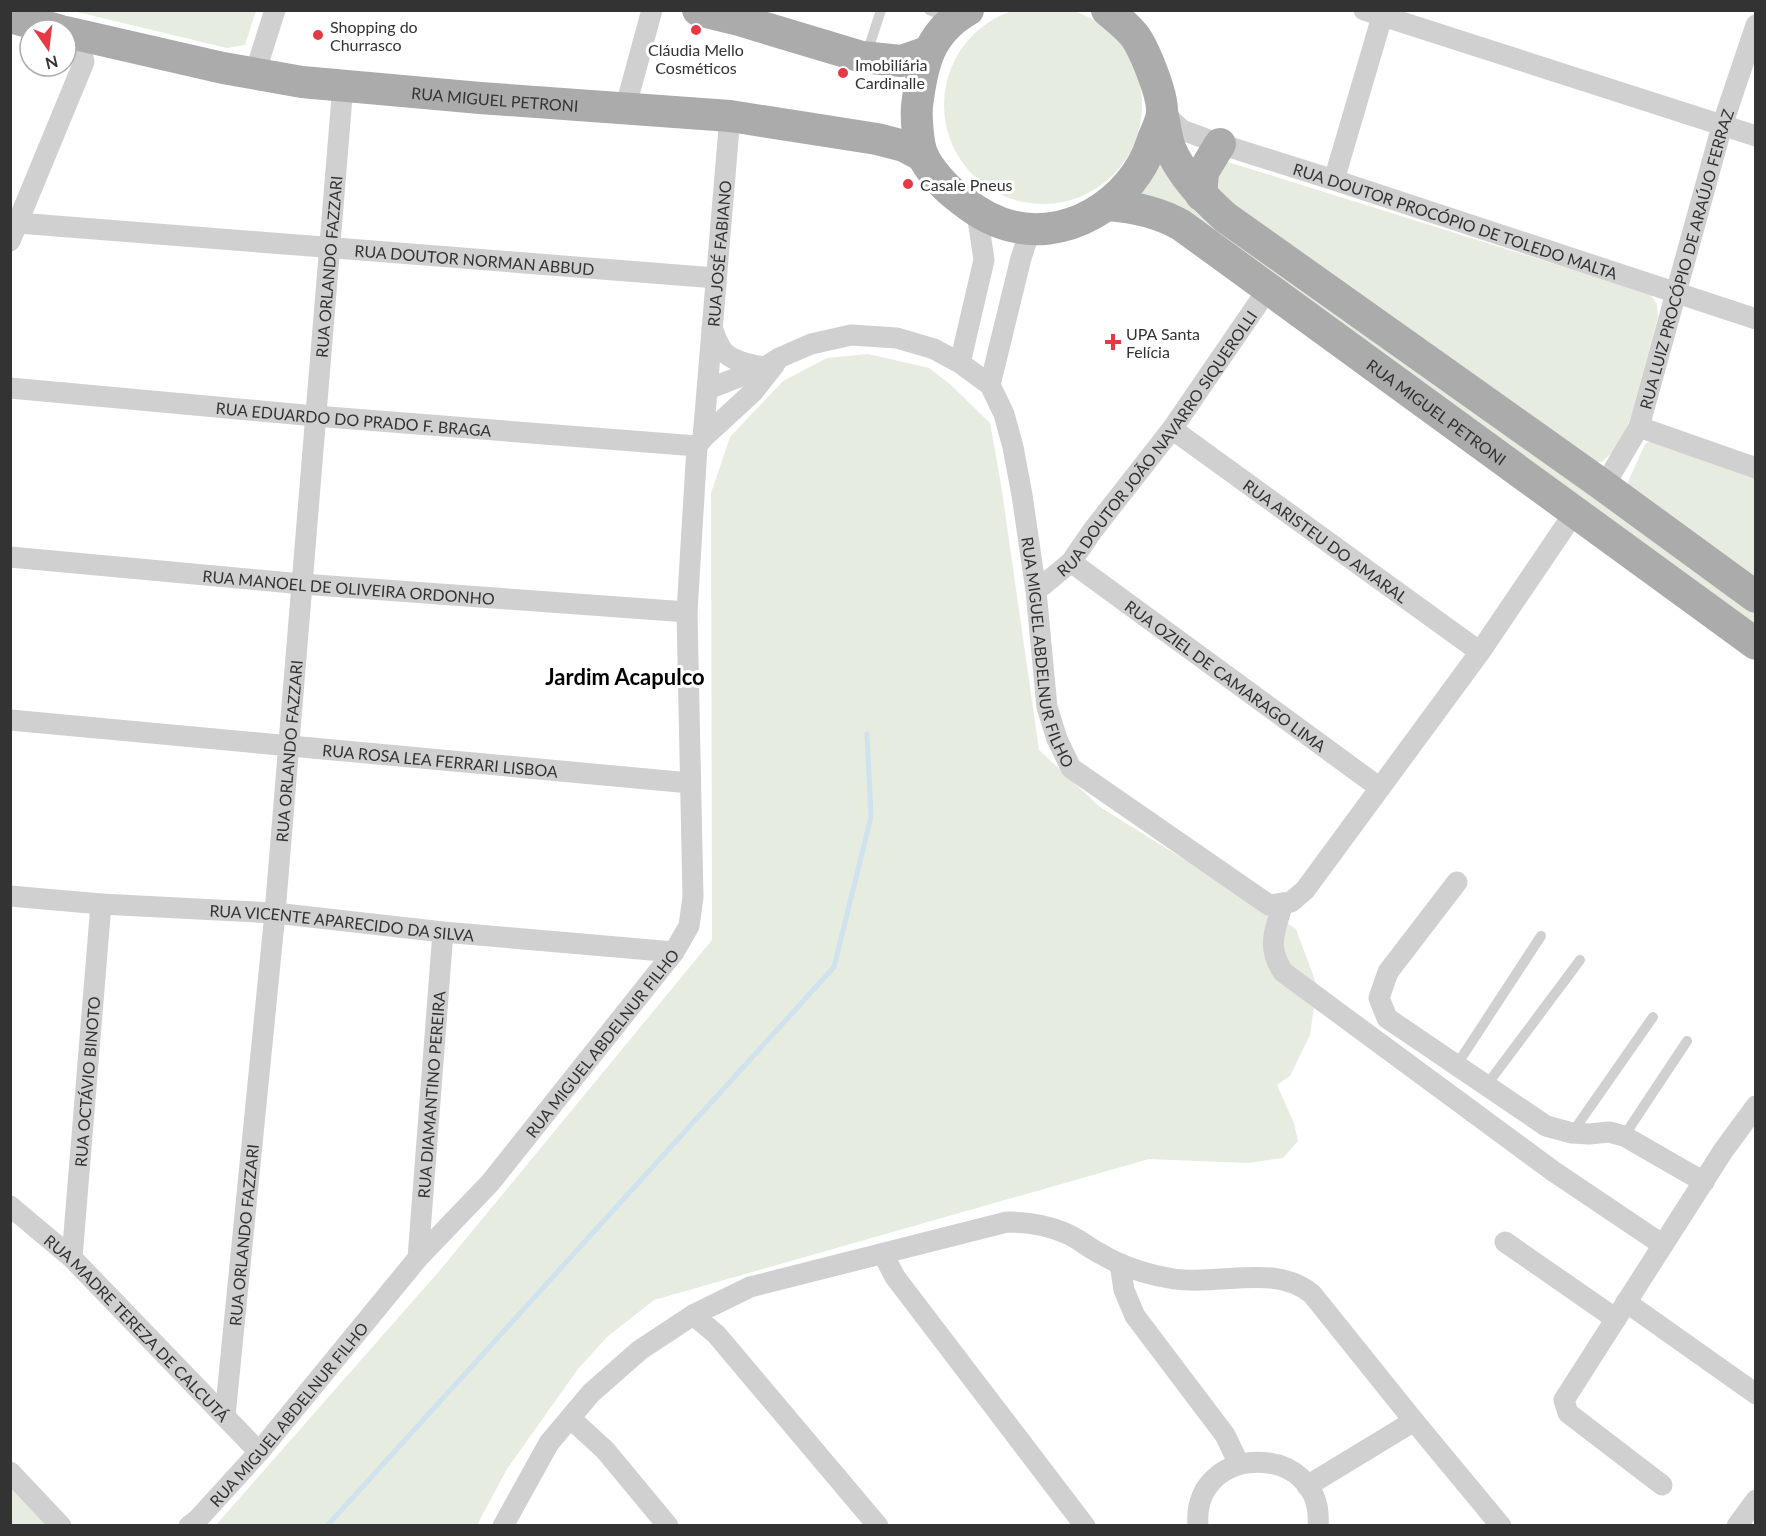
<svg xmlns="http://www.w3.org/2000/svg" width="1766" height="1536" font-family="Lato,sans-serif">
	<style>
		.green { fill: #e6ecdf }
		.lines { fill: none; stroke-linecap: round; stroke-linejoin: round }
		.stream { stroke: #cfe2ee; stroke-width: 5 }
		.service { stroke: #d0d0d0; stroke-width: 10 }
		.minor { stroke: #d0d0d0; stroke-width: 21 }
		.primary { stroke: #ababab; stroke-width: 32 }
		.poi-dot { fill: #e63946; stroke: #fff; stroke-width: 2 }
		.labels { text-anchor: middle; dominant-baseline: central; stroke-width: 6; stroke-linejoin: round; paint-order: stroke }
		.poi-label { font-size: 16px; fill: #333; stroke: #fff; text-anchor: start }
		.street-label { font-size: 16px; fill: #333; stroke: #fff }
		.district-label { font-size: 22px; font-weight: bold; fill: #000; stroke: #fff }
	</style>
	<rect width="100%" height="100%" fill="#fff"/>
	<path class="green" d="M944 105a99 99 0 1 1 198 0a99 99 0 1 1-198 0Z
		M73,11H256L245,45L227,48Z
		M1170,160L1755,608V634L1141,193L1159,163Z
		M1225,161L1650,294L1657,304L1658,317L1630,420L1618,447L1602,462H1595L1232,211L1210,178Z
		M868,354L929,368L950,384L990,423L1001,484L1039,750L1100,807L1296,929L1317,986L1310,1035L1290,1076L1277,1085L1294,1123L1298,1141L1283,1158L1248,1163L1149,1159L654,1300L607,1337L578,1369L507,1469L477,1525L215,1526L441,1269L712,940L711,493L730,437L783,381L827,358Z
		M1651,441L1755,475V583L1629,485L1628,482L1645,444Z
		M10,1488H13L49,1525H11Z"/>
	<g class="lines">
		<path class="stream" d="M327,1526L834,967L871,817L867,734"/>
		<path class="service" d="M929,10L951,18
			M866,56L881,10
			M1456,1066L1541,936
			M1486,1086L1580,960
			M1572,1133L1653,1017
			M1624,1136L1687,1041"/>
		<g class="minor">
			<path d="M1364,10L1756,136"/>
			<path d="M255,73L275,10"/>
			<path d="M625,109L652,10"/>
			<path id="s1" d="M1162,112L1182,130L1220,144L1334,180L1756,319"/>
			<path d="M1334,180L1384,10"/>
			<path id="s2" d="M18,223L716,278"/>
			<path d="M10,241L84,62L78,35"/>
			<path d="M712,328C715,335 718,345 723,351C733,362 751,365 765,367"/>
			<path d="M960,363L984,260L977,213"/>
			<path d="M990,385L1021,258L1031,228"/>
			<path id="s3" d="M10,388L315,416L697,446"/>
			<path id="s4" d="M708,389L765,367L779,358L811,344L851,335L897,338L934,349L960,363L990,385L1004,414L1013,447L1022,495L1036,591L1047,707L1057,739L1071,768L1269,905L1291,902L1305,890L1480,652L1574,513"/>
			<path d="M1639,427L1756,468"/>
			<path id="s5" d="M1172,429L1480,652"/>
			<path d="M703,438L753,392L775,364"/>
			<path id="s6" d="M1604,486L1639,427L1722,126L1756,25"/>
			<path id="s7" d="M10,557L302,584L687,612"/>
			<path id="s8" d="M1071,562L1380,788"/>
			<path id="s9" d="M1036,591L1071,562L1093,530L1172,429L1268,289"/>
			<path id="s10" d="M10,720L690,783"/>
			<path d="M1457,882L1388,972L1379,998L1387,1018L1546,1126L1572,1133L1589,1134L1609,1132L1624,1136L1704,1182"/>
			<path id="s11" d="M10,896L101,904L275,913L443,932L674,952"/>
			<path d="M1283,903C1275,931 1266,946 1283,972L1553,1171L1663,1245"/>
			<path id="s12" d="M10,1206L72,1258L259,1452"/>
			<path d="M1505,1242L1616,1319"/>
			<path d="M883,1254L895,1277L1085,1526"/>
			<path id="s13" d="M72,1258L101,904"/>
			<path id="s14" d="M418,1258L443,932"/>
			<path d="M1120,1264L1124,1290L1135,1316L1225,1435L1239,1464"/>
			<path d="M1626,1302L1756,1394"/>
			<path d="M693,1315L716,1334L878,1526"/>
			<path id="s15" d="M225,1416L275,913L343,85"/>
			<path d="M570,1418L605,1450L668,1526"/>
			<path d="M10,1472L61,1526"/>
			<path d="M1662,1485L1568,1413L1564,1400L1723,1151L1756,1106"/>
			<path d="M1307,1486L1414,1421"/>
			<path id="s16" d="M189,1526L198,1519L259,1452L418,1258L490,1183L674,952L689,926L693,897L687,612L697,446L703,438L730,116"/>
			<path d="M503,1526L549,1443L591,1393L640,1350L693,1315L750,1287L1007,1222C1027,1222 1047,1225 1065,1233C1078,1238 1089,1248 1101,1254C1123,1267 1149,1275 1174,1279C1220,1286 1275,1263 1312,1294L1414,1421L1501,1526"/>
			<path d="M1198,1526C1191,1441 1325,1441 1318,1526"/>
			<path d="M1737,1526L1756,1500"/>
		</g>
		<g class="primary">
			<path d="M698,10L739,20L862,57L901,61L927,52"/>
			<path d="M968,10C928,33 922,66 917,106C916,118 918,146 923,156C928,168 944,186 954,194C969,206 982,216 1001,223C1064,246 1133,202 1152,142C1155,133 1162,121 1162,112C1163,95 1144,48 1134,35C1127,26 1116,18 1107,10"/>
			<path d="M10,17L58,30"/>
			<path id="s17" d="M66,32L223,68L302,82L480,98L730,116L877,139L904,146L923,156"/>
			<path d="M1162,112C1165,123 1166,137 1170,148C1182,176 1203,197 1225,217L1604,486L1756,597"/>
			<path d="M1201,195L1203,172L1220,144"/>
			<path id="s18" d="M1108,205C1135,207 1158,212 1181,225L1756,644"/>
		</g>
	</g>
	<g class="poi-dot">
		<circle cx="696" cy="30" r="6"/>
		<circle cx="318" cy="35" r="6"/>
		<circle cx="843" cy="73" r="6"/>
		<circle cx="908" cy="184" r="6"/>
		<path d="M1110 333h6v6h6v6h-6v6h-6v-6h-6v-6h6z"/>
	</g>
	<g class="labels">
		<g class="poi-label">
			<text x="330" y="26">Shopping do<tspan x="330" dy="18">Churrasco</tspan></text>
			<text x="696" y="49" text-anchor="middle">Cláudia Mello<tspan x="696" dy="18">Cosméticos</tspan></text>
			<text x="855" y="64">Imobiliária<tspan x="855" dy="18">Cardinalle</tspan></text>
			<text x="920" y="184">Casale Pneus</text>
			<text x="1126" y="333">UPA Santa<tspan x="1126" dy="18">Felícia</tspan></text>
		</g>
		<g class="street-label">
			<text stroke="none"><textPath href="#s17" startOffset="435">RUA MIGUEL PETRONI</textPath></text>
			<text stroke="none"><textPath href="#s1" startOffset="315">RUA DOUTOR PROCÓPIO DE TOLEDO MALTA</textPath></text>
			<text stroke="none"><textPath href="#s16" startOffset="1458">RUA JOSÉ FABIANO</textPath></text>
			<text stroke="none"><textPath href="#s2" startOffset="458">RUA DOUTOR NORMAN ABBUD</textPath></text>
			<text stroke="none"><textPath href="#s6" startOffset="243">RUA LUIZ PROCÓPIO DE ARAÚJO FERRAZ</textPath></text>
			<text stroke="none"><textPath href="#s15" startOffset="1154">RUA ORLANDO FAZZARI</textPath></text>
			<text stroke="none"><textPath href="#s18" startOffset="393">RUA MIGUEL PETRONI</textPath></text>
			<text stroke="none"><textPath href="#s3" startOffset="345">RUA EDUARDO DO PRADO F. BRAGA</textPath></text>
			<text stroke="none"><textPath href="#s9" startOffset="192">RUA DOUTOR JOÃO NAVARRO SIQUEROLLI</textPath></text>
			<text stroke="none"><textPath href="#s5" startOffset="190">RUA ARISTEU DO AMARAL</textPath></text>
			<text stroke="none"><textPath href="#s7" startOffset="340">RUA MANOEL DE OLIVEIRA ORDONHO</textPath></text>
			<text stroke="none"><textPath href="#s4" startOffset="580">RUA MIGUEL ABDELNUR FILHO</textPath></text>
			<text stroke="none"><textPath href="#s8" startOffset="192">RUA OZIEL DE CAMARAGO LIMA</textPath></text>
			<text stroke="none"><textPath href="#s15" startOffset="668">RUA ORLANDO FAZZARI</textPath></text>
			<text stroke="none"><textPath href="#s10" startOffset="432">RUA ROSA LEA FERRARI LISBOA</textPath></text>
			<text stroke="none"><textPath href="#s11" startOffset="333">RUA VICENTE APARECIDO DA SILVA</textPath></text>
			<text stroke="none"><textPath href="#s16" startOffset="636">RUA MIGUEL ABDELNUR FILHO</textPath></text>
			<text stroke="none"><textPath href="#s13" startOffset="177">RUA OCTÁVIO BINOTO</textPath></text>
			<text stroke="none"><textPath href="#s14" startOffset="164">RUA DIAMANTINO PEREIRA</textPath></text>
			<text stroke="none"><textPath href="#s15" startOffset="182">RUA ORLANDO FAZZARI</textPath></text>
			<text stroke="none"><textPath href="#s12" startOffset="176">RUA MADRE TEREZA DE CALCUTÁ</textPath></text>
			<text stroke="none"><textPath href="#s16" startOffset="150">RUA MIGUEL ABDELNUR FILHO</textPath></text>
		</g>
		<g class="district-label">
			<text x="625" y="676">Jardim Acapulco</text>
		</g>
	</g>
	<rect width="1766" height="1536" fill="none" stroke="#333333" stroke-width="24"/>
	<g transform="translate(48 48) rotate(166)"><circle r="28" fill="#ffffff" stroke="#adadad" stroke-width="1.5"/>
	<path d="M0-4.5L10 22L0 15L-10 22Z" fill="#e63946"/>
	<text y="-9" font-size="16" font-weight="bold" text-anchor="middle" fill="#333333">N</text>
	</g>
</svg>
